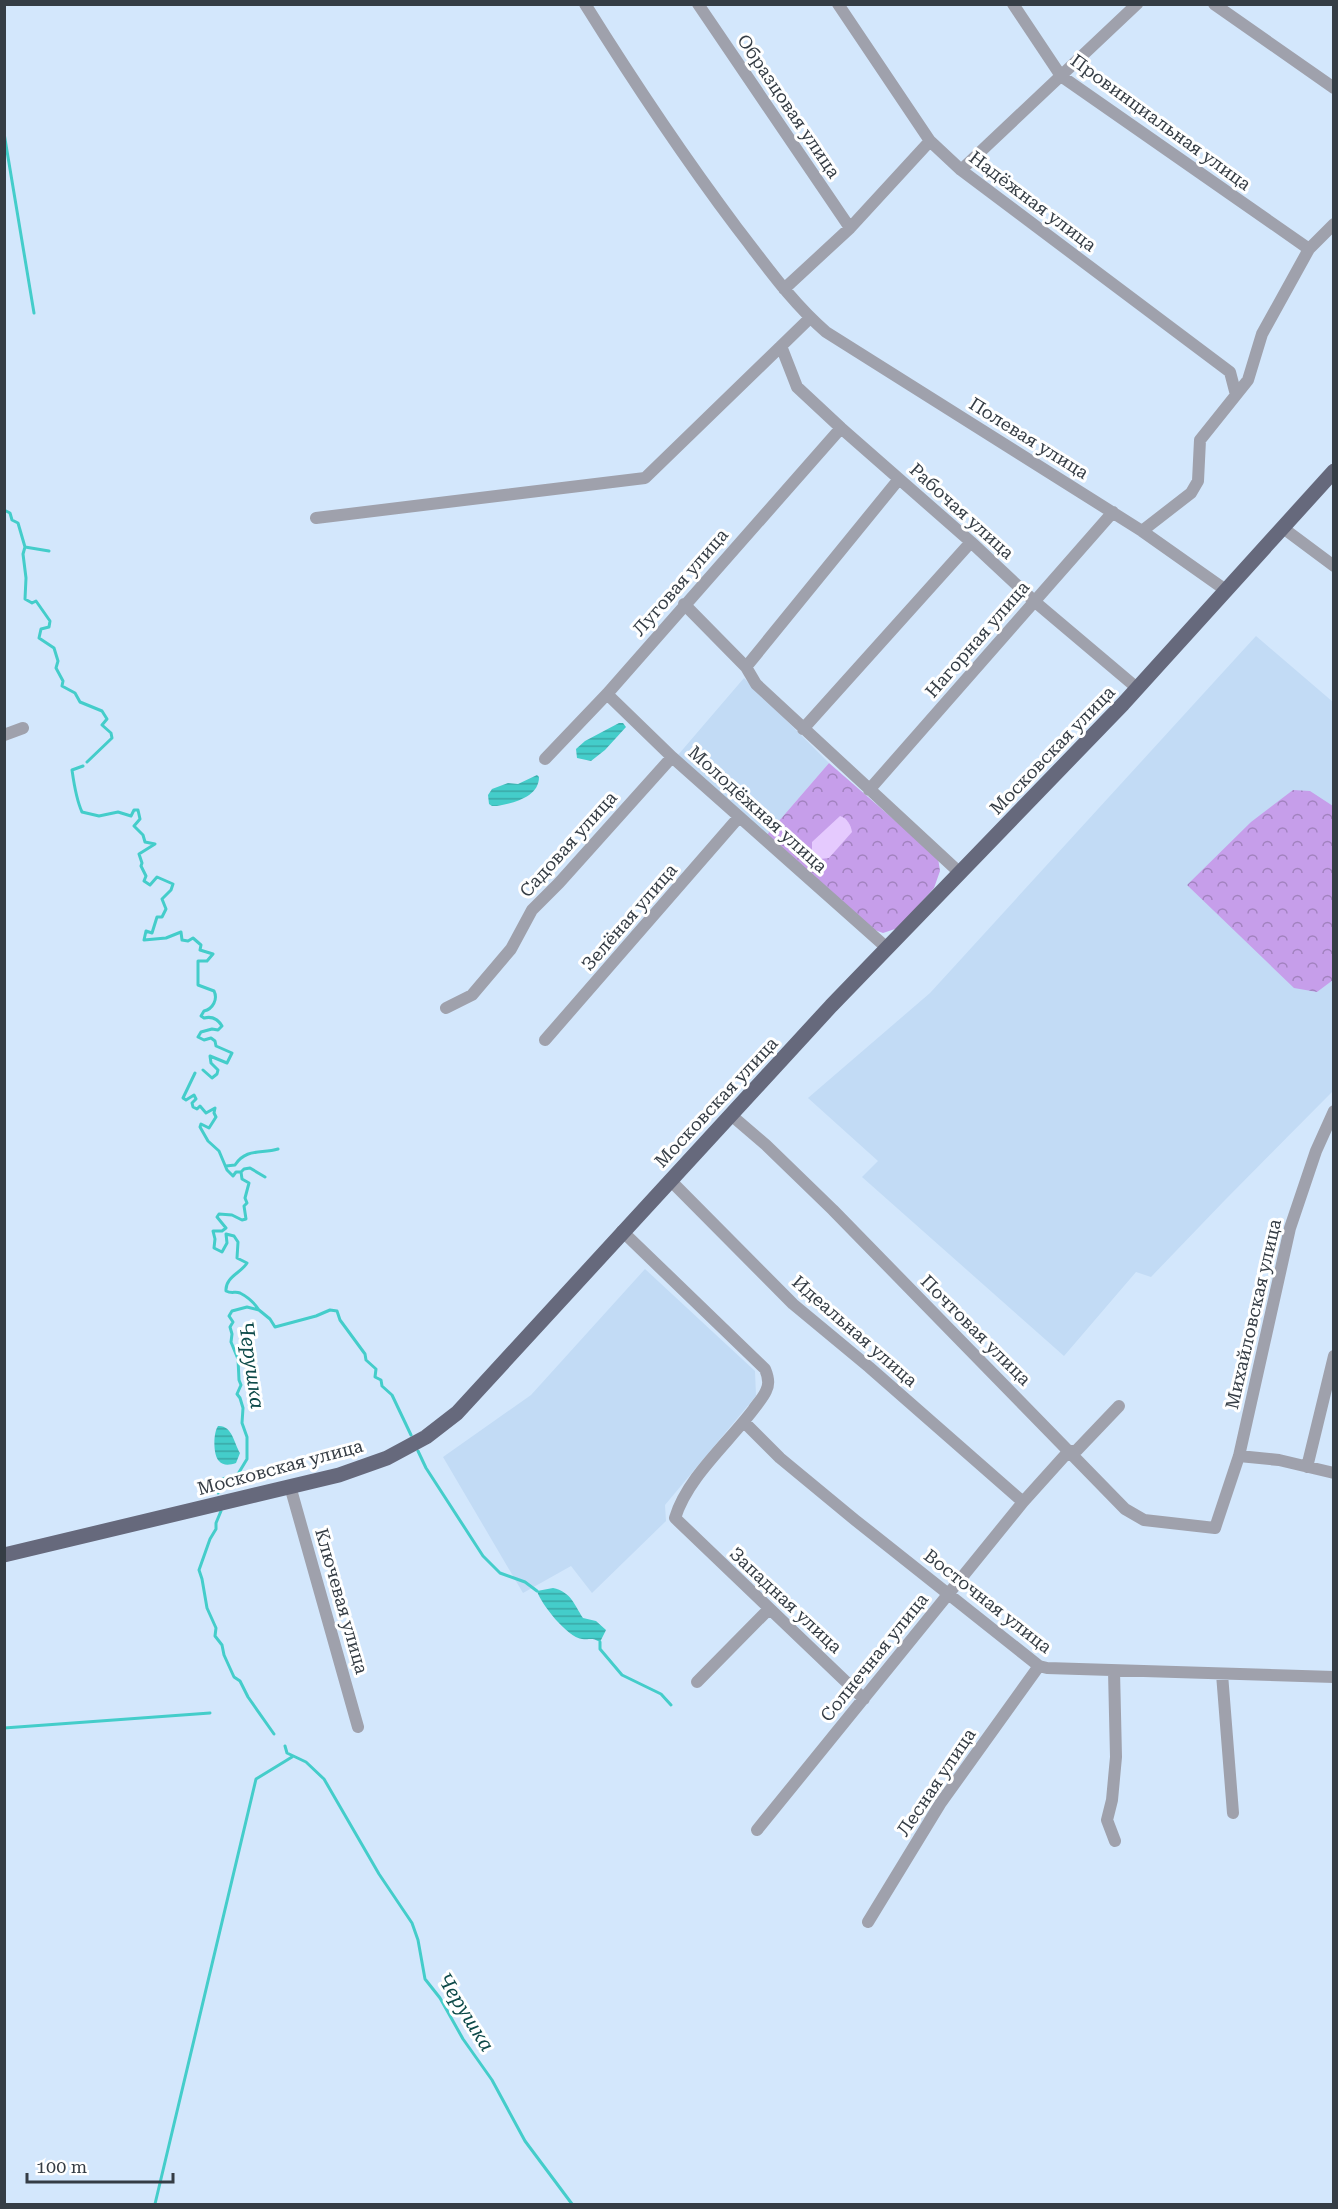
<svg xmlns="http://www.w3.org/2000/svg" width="1338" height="2209" font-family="'Roboto Serif',serif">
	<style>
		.built { fill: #c2dbf5 }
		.forest { fill: url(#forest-crowns) }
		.garden { fill: #e5cafe }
		.water { fill: url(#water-rules) }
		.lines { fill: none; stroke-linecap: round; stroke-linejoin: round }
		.stream { stroke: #44cdca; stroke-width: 3 }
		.minor { stroke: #9fa1ac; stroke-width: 12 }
		.major { stroke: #66697c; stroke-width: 15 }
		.labels { text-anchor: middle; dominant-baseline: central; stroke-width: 6; stroke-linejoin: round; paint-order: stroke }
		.street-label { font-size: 18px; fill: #353d45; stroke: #fff }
		.water-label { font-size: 20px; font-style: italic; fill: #0d4a49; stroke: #fff }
	</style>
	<defs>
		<pattern id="forest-crowns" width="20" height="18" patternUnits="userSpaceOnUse" patternTransform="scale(1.5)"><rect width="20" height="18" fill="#c69eea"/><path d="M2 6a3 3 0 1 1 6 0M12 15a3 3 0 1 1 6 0" fill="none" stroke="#a282bf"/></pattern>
		<pattern id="water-rules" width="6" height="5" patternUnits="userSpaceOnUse" patternTransform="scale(1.5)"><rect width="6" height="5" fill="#44cdca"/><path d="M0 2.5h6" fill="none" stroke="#3aa8a6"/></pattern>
	</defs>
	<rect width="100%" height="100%" fill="#d3e7fc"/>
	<path class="built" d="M1256,636L1333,702V1091L1225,1200L1151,1277L1136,1272L1064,1356L862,1177L878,1161L808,1098L930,993Z
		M744,678L829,763L766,836L678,755Z
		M645,1269L755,1371L756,1396L665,1505L666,1521L592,1593L571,1566L523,1593L443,1457L531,1395Z"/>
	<path class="forest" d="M829,763L938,858L940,871L934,888L898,928L883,933L872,929L766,836Z
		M1293,790L1310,791L1333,806V980L1317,992L1294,988L1187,885L1251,822Z"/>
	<path class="garden" d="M840,816C847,818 851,825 852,832L829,858L820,859L812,850V842Z"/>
	<path class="water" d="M619,723H623L626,727L605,750L591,761L577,758L576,749L585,741Z
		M537,775L539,777C539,797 514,803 497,806H492L489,804L488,795L492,789L508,783L518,784Z
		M218,1426C232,1425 234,1443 240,1453L236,1463C230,1465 223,1466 219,1461C213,1455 213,1433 218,1426Z
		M553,1588C571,1592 574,1604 583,1618L596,1621L606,1630L600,1642C591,1637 591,1640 582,1639C567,1637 541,1604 537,1591Z"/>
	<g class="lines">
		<path class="stream" d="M4,133L34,313
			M4,510L10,513L12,520L18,523L25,547L23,554L26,578L25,599L32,603L36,601L50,621L49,627L41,629L39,638L54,648L58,661L56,668L63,681L62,686L75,693L80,702L102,711L107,719L102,725L111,733L112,738L87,762
			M25,547L49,551
			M83,766L72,770C74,784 76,799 82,812L99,816L118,812L131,816L134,810H138L140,819L134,826L143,835L145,842L155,844L139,854L142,863L141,866L146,876L144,881L150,885L157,877L173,884L171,890L162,899L166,909L162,917H157L152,933L146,931L144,940L166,938L181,932L182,940L188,941L193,938L201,945L200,950L213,954L207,961H198V985L214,991C218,999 213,1009 204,1011L201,1016L204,1018C212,1016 218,1019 222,1026L218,1030L212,1029L201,1032L198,1037L204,1040L211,1038L215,1041L216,1046L232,1053L227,1063L210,1056L211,1063L218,1070L217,1074L212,1078L203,1070
			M195,1073L183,1098L186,1100L194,1095L196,1099L192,1103L193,1107L197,1109L200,1106L206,1113L215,1108L214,1113L216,1117L209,1128L201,1124L200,1127L208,1141L219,1151L227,1170L233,1176L236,1172H241L242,1179L249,1183L245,1198L247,1203L244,1206L246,1219L242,1220L232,1215L219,1214L217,1217L226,1228L222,1231H213L215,1239L214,1248L222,1252L227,1243L226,1234L234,1236L238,1242L237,1258L247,1263C241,1273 225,1277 226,1291C232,1294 235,1291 240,1293C248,1297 255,1304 259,1310L247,1307L232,1311L229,1316L233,1322L230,1327L232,1334L231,1342L238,1359L239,1380L241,1385L237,1394L240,1398L243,1408L242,1423L247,1437V1459L238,1474L223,1479L218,1493
			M226,1166L235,1165C246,1148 261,1154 278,1149
			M241,1172L244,1169L250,1168L265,1177
			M259,1310L270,1319L275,1327L316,1316L330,1310L337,1311L340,1320L365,1354L366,1360L376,1369L375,1377L381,1380L382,1386L392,1395L411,1435
			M418,1451L426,1468L483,1556L500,1573L525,1582L537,1591
			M221,1511L216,1523V1529L210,1539L199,1570L202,1579L207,1608L216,1628L215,1636L222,1645L224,1655L234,1677L240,1681L248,1697L274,1734
			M600,1642V1649L622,1675L661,1694L671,1705
			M4,1728L210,1713
			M285,1746L287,1753L306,1762L324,1779L379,1874L412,1923L418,1940L425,1979L440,1998L463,2039L492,2080L525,2141L572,2204
			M155,2204L256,1779L292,1757"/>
		<path class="minor" d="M585,4C633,81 683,156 737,228C765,264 791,302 826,332L1142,531L1227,591
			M698,4L850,228
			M838,4L930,141L961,170L1230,372L1236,395
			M1013,4L1061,76L1309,249
			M1214,4L1334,88
			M961,170L1137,4
			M784,289L850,228L930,141
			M781,346L797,387L841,428L971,542L1034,601L1137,688
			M316,518L645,478L810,318
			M1283,528L1334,566
			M1142,531L1191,493L1198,481L1200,440L1248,380L1262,334L1309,249L1334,224
			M684,604L746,667L756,684L960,873
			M746,667L899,479
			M607,694L672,757L887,948
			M803,729L971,542
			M4,735L23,728
			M545,759L607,694L841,428
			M869,790L1113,512
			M446,1008L472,995L511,949L532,910L559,883L672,757
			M545,1040L739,817
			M731,1115L766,1145L833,1210L1125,1509L1144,1520L1215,1528L1239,1456L1290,1228L1316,1151L1334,1111
			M670,1180L793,1304L869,1367L1023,1502
			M622,1231L765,1369C768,1376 770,1384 766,1391C763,1398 757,1404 753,1410C728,1443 687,1478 675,1518L864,1699
			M744,1422L780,1458L855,1520L1039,1666L1047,1668L1334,1677
			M1239,1456L1279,1460L1334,1473
			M1307,1467L1334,1356
			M290,1486L358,1727
			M1114,1671L1116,1757L1112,1800L1107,1820L1115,1841
			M1222,1674L1233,1813
			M697,1682L769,1609
			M757,1830L1023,1502L1068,1452L1077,1450L1119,1406
			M868,1922L940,1804L1039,1666"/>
		<path class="major" d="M4,1555L339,1475L387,1458L426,1437L457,1413L831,1006L1123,704L1334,471"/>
	</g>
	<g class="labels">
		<g class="street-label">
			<text transform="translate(789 106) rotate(56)">Образцовая улица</text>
			<text transform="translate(1161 122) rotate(36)">Провинциальная улица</text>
			<text transform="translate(1033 201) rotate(37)">Надёжная улица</text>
			<text transform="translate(1029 438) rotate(32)">Полевая улица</text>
			<text transform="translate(962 511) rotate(42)">Рабочая улица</text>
			<text transform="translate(680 582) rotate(-49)">Луговая улица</text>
			<text transform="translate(977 639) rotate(-49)">Нагорная улица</text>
			<text transform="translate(1052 750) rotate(-46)">Московская улица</text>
			<text transform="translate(758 809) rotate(42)">Молодёжная улица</text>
			<text transform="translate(568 844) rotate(-48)">Садовая улица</text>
			<text transform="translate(629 917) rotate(-49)">Зелёная улица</text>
			<text transform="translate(716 1102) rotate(-47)">Московская улица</text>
			<text transform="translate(1253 1314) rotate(-77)">Михайловская улица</text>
			<text transform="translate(976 1330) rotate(45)">Почтовая улица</text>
			<text transform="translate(855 1331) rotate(41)">Идеальная улица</text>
			<text transform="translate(280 1467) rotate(-15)">Московская улица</text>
			<text transform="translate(786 1600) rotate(43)">Западная улица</text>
			<text transform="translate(342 1601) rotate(74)">Ключевая улица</text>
			<text transform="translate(988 1601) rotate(38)">Восточная улица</text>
			<text transform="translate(874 1657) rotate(-51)">Солнечная улица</text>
			<text transform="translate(936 1782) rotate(-56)">Лесная улица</text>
		</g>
		<g class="water-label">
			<text transform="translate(252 1365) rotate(82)">Черушка</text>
			<text transform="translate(466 2012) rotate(58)">Черушка</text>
		</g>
	</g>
	<rect width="1338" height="2209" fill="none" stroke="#353d45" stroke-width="12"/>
	<path d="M27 2173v9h146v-9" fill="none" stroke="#353d45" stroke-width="3"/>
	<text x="36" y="2173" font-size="18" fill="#353d45" stroke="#ffffff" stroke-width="4.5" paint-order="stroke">100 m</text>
</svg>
